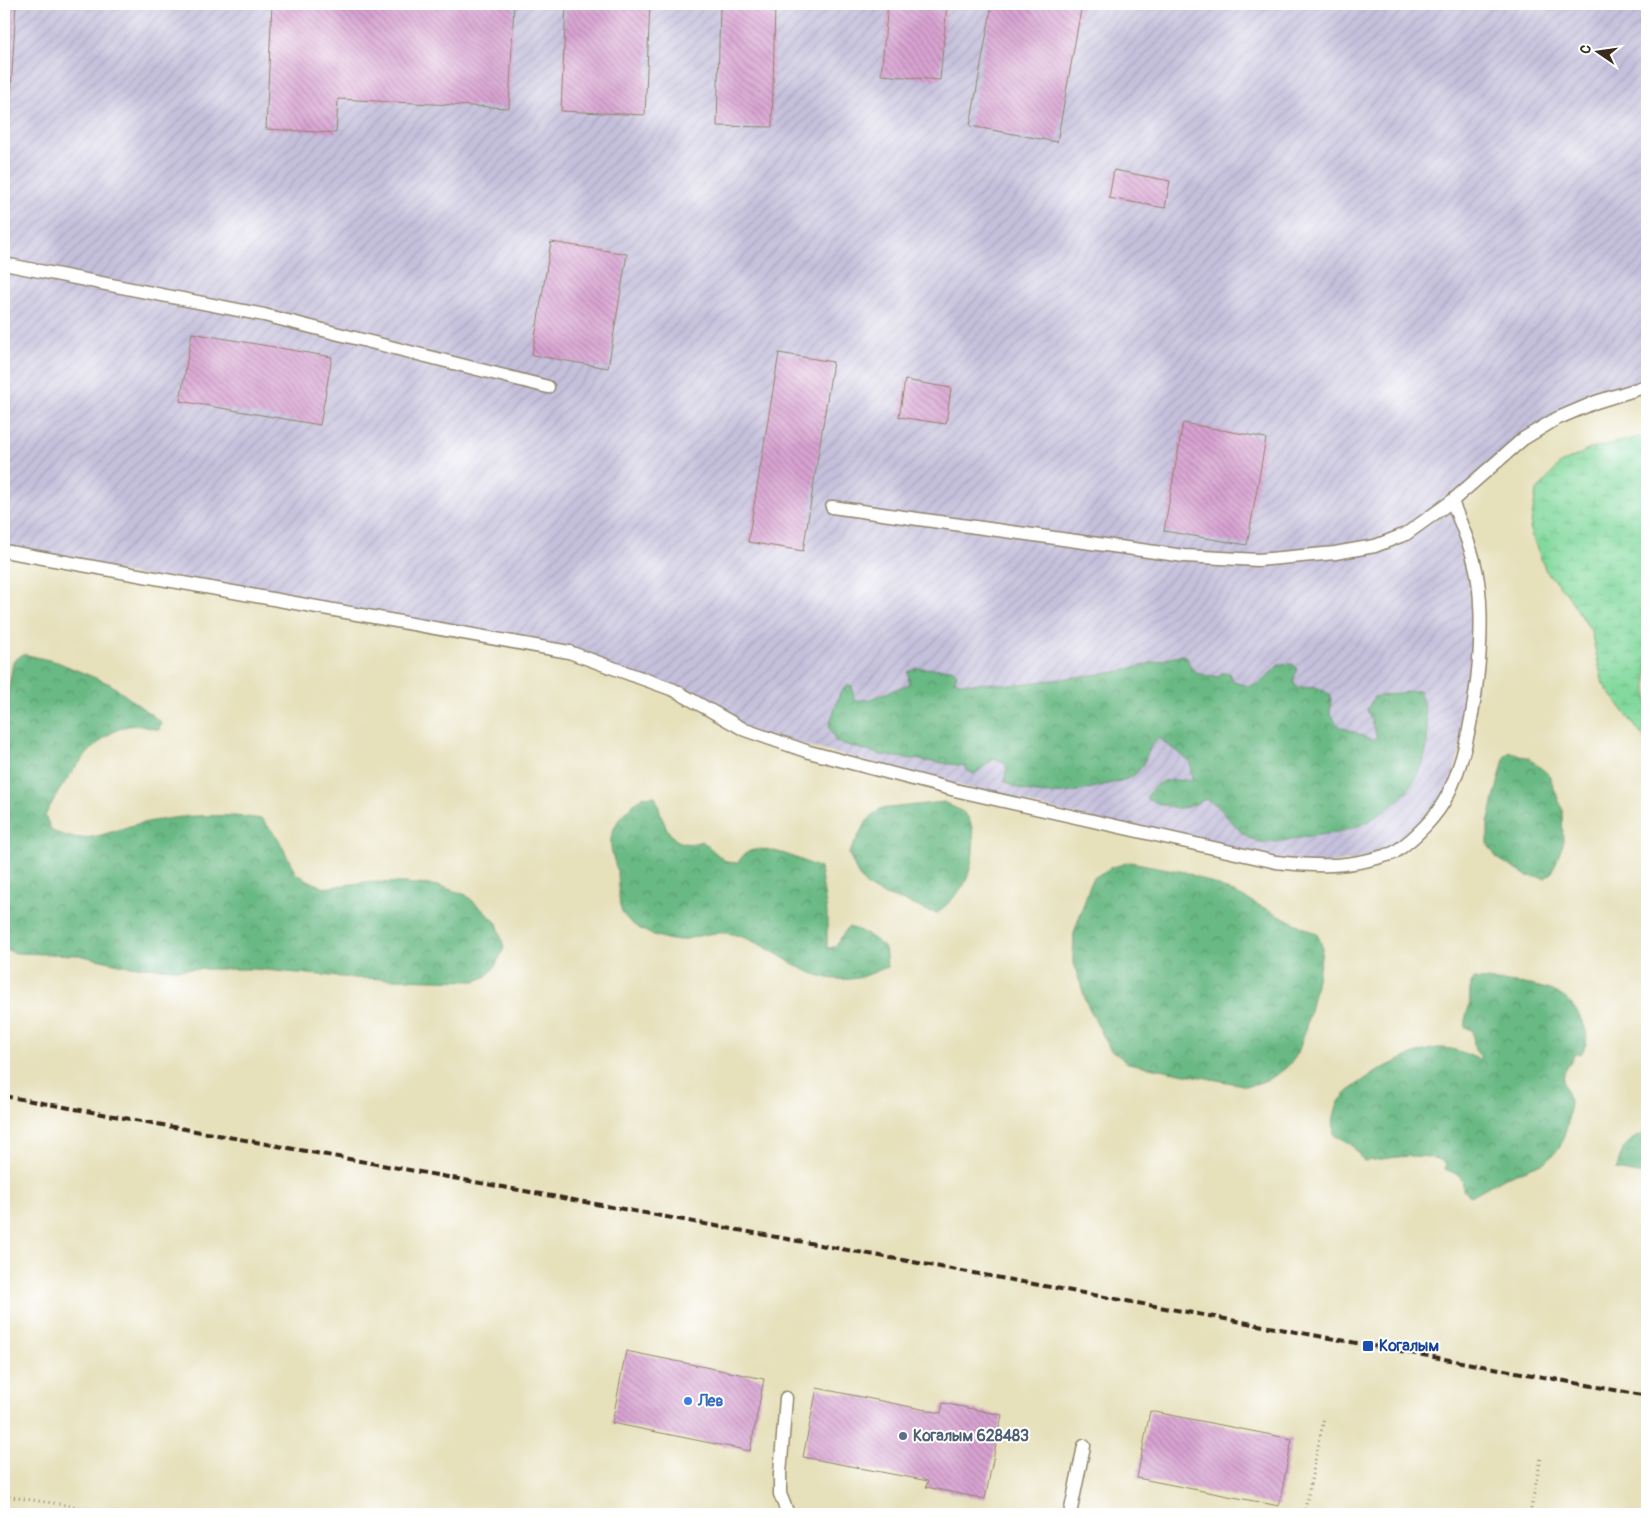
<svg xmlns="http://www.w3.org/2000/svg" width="1651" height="1518" font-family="Pangolin,sans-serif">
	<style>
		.industrial { fill: url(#industrial-furrows) }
		.forest { fill: url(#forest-crowns); stroke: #527251 }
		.wetland { fill: url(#wetland-marsh); stroke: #5e825e }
		.building { fill: url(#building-back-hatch) }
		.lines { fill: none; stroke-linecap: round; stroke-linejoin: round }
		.lane-casing { stroke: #90856c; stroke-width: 15 }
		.path { stroke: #90856c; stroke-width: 3; stroke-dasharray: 1 4; stroke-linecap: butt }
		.lane { stroke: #fff; stroke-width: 12 }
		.rail { stroke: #3b2a1e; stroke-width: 4; stroke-dasharray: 8 4; stroke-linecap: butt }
		.transit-dot { fill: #1a4fb4; stroke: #fff; stroke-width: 2 }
		.shop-dot { fill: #3f7fe0; stroke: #fff; stroke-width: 2 }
		.service-dot { fill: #5c6f8a; stroke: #fff; stroke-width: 2 }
		.labels { text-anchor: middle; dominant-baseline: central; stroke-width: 4; stroke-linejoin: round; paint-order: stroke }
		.transit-label { font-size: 16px; font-weight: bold; fill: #164399; stroke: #fff; text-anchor: start }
		.shop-label { font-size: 16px; font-weight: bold; fill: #366cbe; stroke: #fff; text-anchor: start }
		.service-label { font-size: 16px; font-weight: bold; fill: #4e5e75; stroke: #fff; text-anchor: start }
	</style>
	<defs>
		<pattern id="industrial-furrows" width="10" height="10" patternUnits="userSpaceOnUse" patternTransform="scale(1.25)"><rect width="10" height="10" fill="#c4c0db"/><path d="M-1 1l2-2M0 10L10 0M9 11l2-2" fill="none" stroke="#a9a5bc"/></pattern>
		<pattern id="forest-crowns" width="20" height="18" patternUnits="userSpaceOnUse" patternTransform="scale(1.25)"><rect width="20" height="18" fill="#69b984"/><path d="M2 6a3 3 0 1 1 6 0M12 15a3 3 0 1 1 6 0" fill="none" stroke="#58976b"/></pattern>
		<pattern id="wetland-marsh" width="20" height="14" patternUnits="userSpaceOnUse" patternTransform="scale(1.25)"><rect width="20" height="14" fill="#82d99d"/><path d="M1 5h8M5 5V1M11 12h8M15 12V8" fill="none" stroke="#71ba87"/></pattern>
		<pattern id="building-back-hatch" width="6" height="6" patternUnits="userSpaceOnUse" patternTransform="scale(1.25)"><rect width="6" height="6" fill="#d8a3d2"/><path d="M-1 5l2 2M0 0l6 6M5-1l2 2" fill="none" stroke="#b085aa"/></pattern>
	</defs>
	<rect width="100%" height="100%" fill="#fff"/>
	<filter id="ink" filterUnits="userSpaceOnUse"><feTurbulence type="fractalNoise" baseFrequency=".02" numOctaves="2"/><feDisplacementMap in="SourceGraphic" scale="10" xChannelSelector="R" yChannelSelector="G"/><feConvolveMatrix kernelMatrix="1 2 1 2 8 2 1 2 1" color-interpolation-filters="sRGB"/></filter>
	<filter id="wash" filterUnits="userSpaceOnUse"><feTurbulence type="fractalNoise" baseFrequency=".0096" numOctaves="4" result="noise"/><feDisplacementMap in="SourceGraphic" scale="20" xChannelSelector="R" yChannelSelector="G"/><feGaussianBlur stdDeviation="1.12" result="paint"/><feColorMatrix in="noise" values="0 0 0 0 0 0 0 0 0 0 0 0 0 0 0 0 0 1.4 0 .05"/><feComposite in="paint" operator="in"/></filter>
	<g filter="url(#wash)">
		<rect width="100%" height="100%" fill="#e6e0bb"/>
		<path class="industrial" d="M4,4H1647V386L1556,419L1452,501L1475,562L1476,690L1448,795L1393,853L1314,866L1097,821L745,730L674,690L569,652L4,551Z"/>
		<path class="forest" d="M23,654L57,662L110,684L161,722L159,730C150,728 137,724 128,726C96,732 59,787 45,816L52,831C58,833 65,836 71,837C93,842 121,827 142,823C181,815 223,813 262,819L278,838L296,874L324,888L367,882L404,883L440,886L466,895L497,923L504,948C496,964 493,976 475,981L353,978L255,969H175L128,966L79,955L16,953L4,949V714L9,710L7,699L13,662Z
			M1182,655L1187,657C1191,676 1202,674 1219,677L1221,673H1230L1232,681C1258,692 1260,682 1279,665L1293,664L1297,668L1293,682L1297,687L1319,688L1331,695L1330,714L1339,726L1373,740L1377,736L1367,710L1374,697L1419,690C1440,751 1421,793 1365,823C1347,832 1324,834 1305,837C1292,838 1273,845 1260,842C1234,836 1228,807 1205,799C1179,814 1172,807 1146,799C1159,774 1168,782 1192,780L1190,762L1159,738C1147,745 1148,760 1139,770C1132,780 1119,781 1108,784C1072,793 1037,802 1004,781L1007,768L1003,761L994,759L974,774L966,770L965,766L882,755L836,742L829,726L840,693L847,685L852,686L854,700H868L909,684L908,672L916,668L952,669L957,674L955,681C973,686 993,681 1011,685L1117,672Z
			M1511,752L1529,758L1549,775L1562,809L1563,844L1552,873L1545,878L1527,876L1497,858L1488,845V823L1505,755Z
			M655,796C664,821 668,853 702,841L726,862L737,863C740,860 742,856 745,854C762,840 802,861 820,868L827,913V948L835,947L848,927C863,930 874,939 885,948L887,967C876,971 863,978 851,979C804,984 776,944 732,934C709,929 688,942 672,940C655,937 624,926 620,906C618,896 620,885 618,876C614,854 604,844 618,821C623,812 635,804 642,797Z
			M944,802C950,806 959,809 964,813C980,826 973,873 962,888C955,897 946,905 938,913C922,911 921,907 909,903C872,889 864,895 849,853L867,821L880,809Z
			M1130,862L1185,872L1228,890L1317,934C1319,939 1322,943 1322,948C1321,965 1304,1044 1296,1056C1286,1072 1266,1082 1248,1086L1128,1063L1110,1049L1087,1004L1073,961L1074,933L1092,879L1110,868Z
			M1473,979C1495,981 1542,983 1560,995C1571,1001 1577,1011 1582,1021C1589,1033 1588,1043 1581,1054H1575L1564,1073L1563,1082L1570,1101L1568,1123L1560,1147L1547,1161L1501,1179L1471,1196L1463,1190C1464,1176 1457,1174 1445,1169L1446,1163C1424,1150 1389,1159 1364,1161L1351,1144L1334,1135C1333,1122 1333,1114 1339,1102C1352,1081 1417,1047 1442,1048C1455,1048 1466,1054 1478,1059L1481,1057L1475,1050L1472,1030L1465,1027C1464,1018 1467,1015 1469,1007C1471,996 1468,990 1473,979Z
			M1647,1133V1176L1617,1170C1620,1151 1628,1137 1647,1133Z"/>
		<path class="wetland" d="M1638,437L1647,439V742L1603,684L1591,631L1567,594L1546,571L1530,531L1536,492L1560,464L1590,449Z"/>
		<g id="blocks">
			<path class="building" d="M4,4H16L9,125L4,124Z
				M272,4H514L509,108L338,99L336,133L266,129Z
				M566,4H650L645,115L561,111Z
				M720,4L775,5L772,127L717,126Z
				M888,4H947L940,80L881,75Z
				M992,4H1082L1057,142L970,126Z
				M1114,170L1170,181L1165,208L1109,198Z
				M551,242L627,254L608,368L532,355Z
				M192,333L332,357L320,425L180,401Z
				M779,353L833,362L803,551L748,542Z
				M905,380L951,388L946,424L899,417Z
				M1183,423L1266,438L1247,545L1164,531Z
				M626,1351L764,1379L750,1451L612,1423Z
				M817,1388L941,1413L943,1403L1002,1415L985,1499L926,1487L928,1481L803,1457Z
				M1150,1411L1292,1439L1279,1506L1137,1478Z"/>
		</g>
	</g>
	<g filter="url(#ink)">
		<use href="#blocks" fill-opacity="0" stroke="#90856c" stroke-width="1"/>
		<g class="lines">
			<defs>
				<path id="lane" d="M4,264L264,315L548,387
					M832,507L1184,556L1258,560L1335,553L1375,546L1406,534L1452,501L1523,439L1556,419L1596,402L1647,386
					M4,551L569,652L674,690L745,730L809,752L959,791L1276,862C1313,866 1341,868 1377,858C1382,856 1390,855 1395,852C1415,838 1437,817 1448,794C1475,741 1490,619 1474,561C1469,541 1459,520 1452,501
					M786,1398L780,1474V1494L788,1514
					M1070,1514L1084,1446"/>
			</defs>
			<use href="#lane" class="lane-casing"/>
			<path class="path" d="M4,1496L128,1514
				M1304,1514L1324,1418
				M1530,1514L1541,1458"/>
			<use href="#lane" class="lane"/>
			<path class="rail" d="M4,1096L1647,1396"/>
		</g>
	</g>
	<rect class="transit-dot" x="1362" y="1340" width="12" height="12" rx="2.5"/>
	<circle class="shop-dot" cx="688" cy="1401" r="5"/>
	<circle class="service-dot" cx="903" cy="1436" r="5"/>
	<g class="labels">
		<g class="transit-label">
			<text x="1379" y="1346">Когалым</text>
		</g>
		<g class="shop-label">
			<text x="698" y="1401">Лев</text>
		</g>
		<g class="service-label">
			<text x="913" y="1436">Когалым 628483</text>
		</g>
	</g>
	<rect width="1651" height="1518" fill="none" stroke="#fff" stroke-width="20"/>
	<g transform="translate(1598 52) rotate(283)" stroke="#ffffff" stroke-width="4" paint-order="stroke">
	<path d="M0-4L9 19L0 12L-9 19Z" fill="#3b2a1e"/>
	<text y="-8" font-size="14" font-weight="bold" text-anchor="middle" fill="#3b2a1e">С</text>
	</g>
</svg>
